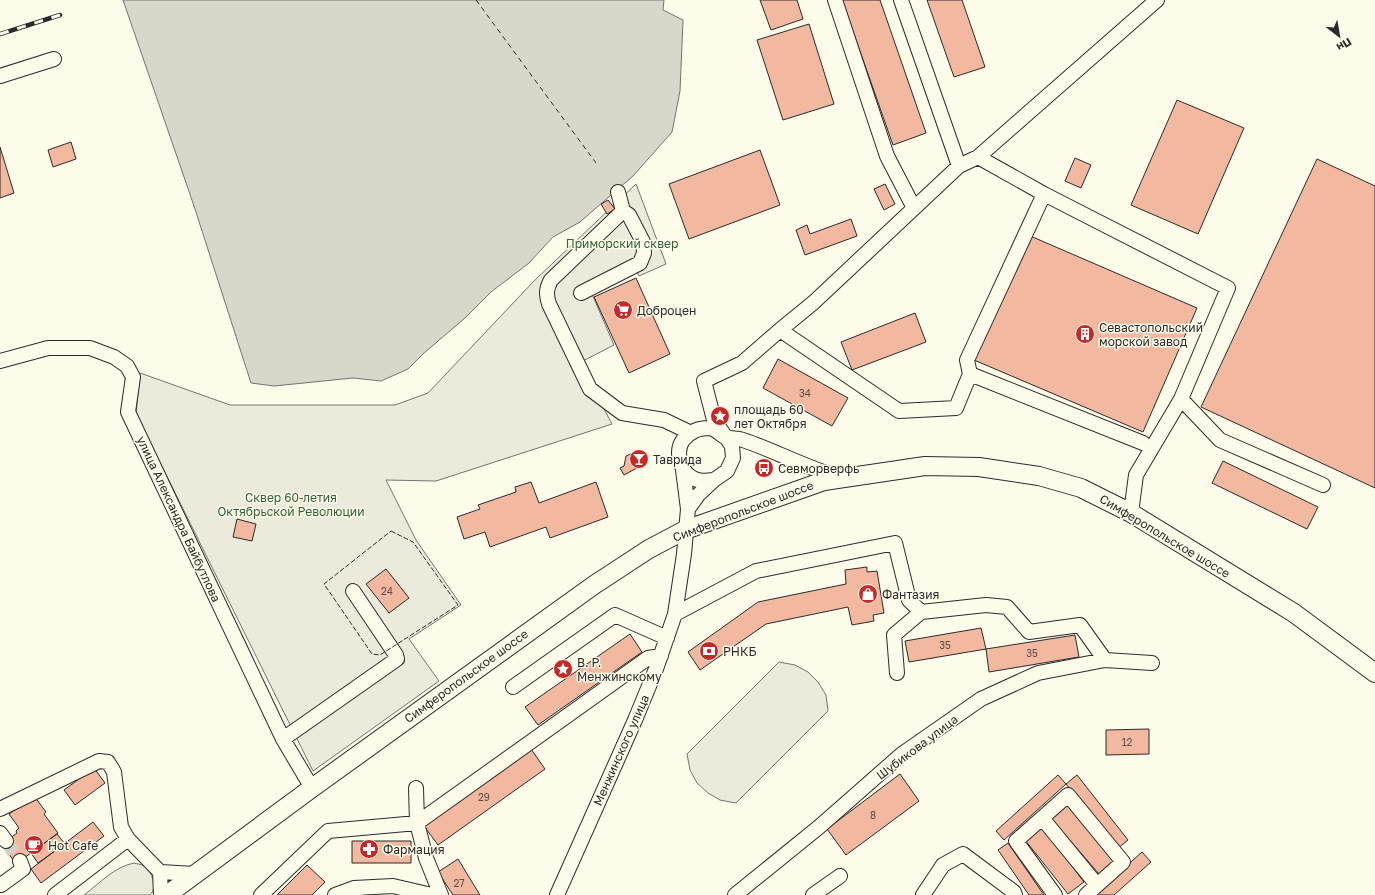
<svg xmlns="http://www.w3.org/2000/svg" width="1375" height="895" font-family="'Golos Text',sans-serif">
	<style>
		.green { fill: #ecebdb; stroke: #74746e }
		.water { fill: #d8d7c9; stroke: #74746e }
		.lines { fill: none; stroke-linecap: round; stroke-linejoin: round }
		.ferry { stroke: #2b2b2b; stroke-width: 1; stroke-dasharray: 5 4; stroke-linecap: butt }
		.building { fill: #f2b8a0; stroke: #2b2b2b }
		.minor-tunnel { stroke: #d3d1c4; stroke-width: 14; stroke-dasharray: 14 7; stroke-linecap: butt }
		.minor-casing { stroke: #2b2b2b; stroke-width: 16 }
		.major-casing { stroke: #2b2b2b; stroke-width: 20 }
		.minor { stroke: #fdfbea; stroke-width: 14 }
		.major { stroke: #fdfbea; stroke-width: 18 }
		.rail-casing { stroke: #2b2b2b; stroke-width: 4.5 }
		.rail { stroke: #fdfbea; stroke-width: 3; stroke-dasharray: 9; stroke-linecap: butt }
		.fence { stroke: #2b2b2b; stroke-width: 1; stroke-dasharray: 5 2; stroke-linecap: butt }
		.labels { text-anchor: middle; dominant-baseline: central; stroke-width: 3; stroke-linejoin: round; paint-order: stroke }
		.number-label { font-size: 10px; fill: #5d4e48 }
		.park-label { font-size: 12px; fill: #34623c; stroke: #fdfbea }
		.poi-label { font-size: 12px; fill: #2b2b2b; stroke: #fdfbea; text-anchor: start }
		.street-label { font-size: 12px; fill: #2b2b2b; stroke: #fdfbea }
	</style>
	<rect width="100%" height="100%" fill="#fdfbea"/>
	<path class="green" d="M636,184L666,264L639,276L637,272L592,294L614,345L579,363L612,424L436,481L386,480L416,540L461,605L409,639L439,681L313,771L136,414L140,373L230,405H395L428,393L534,281Z
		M779,662L795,665L808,672L818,682L826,695L828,711L736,803L720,800L708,793L697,783L690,770L687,754Z
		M134,863C137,864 141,864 144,866C152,871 158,888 150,895H84C100,883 114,867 134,863Z"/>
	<path class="water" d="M123,0H664L663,10L683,20L680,91L672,132L633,176L580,222L553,237L529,263L491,292L465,318L424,353L408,369L381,381L353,378L274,386L251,383L194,206Z"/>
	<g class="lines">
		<path class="ferry" d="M476,0L596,163"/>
	</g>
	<path class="building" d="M760,0H797L803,19L771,30Z
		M842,0H880L926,133L893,145Z
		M927,0H962L985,67L954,77Z
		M809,24L834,104L783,120L757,40Z
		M1177,100L1244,128L1198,234L1131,205Z
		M71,142L76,159L53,167L48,150Z
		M0,147L14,193L0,198Z
		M760,150L780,205L689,239L669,184Z
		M1075,158L1091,165L1081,188L1065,181Z
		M1317,159L1375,186V488L1201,407Z
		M885,184L895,204L884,210L874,189Z
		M608,200L615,209L607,214L601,204Z
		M851,219L857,236L805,255L796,230L807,225L810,234Z
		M1028,235L1197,308L1143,432L974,360Z
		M636,278L670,354L629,373L594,297Z
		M915,313L926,342L852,370L841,342Z
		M778,359L848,398L832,426L763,388Z
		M635,452L640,453L646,463L624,475L620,468L624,466L626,456Z
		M1223,461L1318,507L1307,529L1212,483Z
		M531,482L539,503L596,482L608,517L550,538L546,527L490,547L485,532L464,539L457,517L480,509L478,505L516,492L515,487Z
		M237,519L256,524L252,541L233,537Z
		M867,567V572L877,571L884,613L873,615L874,621L852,625L848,607L766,624L700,670L688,652L758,602L846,584L845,570Z
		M386,569L409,598L389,613L366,584Z
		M981,628L986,649L909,662L905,641Z
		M630,634L642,652L538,725L525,707Z
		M1075,635L1079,657L989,672L986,649Z
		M1149,729V754L1106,755V730Z
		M531,749L545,769L438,845L424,826Z
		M94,768L105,783L75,805L64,790Z
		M900,774L919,801L846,855L827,829Z
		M1058,775L1066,784L1004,840L996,831Z
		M1077,775L1128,840L1117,849L1066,784Z
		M34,796L46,812L44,814L58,833L16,864L2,844L17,833L16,831L19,828L9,814Z
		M1066,804L1115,860L1099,874L1050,817Z
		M93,822L104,836L41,883L31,869Z
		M1042,827L1084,882L1068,894L1025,840Z
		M57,834L65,844L38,863L31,853Z
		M352,841H411V863H352Z
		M1008,843L1044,895H1029L998,850Z
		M1142,852L1151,862L1114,895H1094Z
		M458,859L480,895H453L438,872Z
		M307,865L325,882L312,895H277Z"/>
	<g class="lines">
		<path class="minor-tunnel" d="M6,841L20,861"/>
		<defs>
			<path id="minor" d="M835,0L887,156L914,208
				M901,0L959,166
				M0,76L54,59
				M978,157L1157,0
				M618,192L623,211L551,280C546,289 546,294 549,304L590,389L622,413L664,420L689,432
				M1044,194L967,360L970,374L1143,443
				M581,293L640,263L644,253L643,242L629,215L623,211
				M780,330L899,411L956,408L970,374
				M0,361L48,348H90L114,357L127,366L133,377L128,412L283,739L312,788
				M714,480C706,481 698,482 691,477C680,470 675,451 683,440C691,431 698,428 710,428C715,429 720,434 725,437C731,439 738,438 743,440C776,451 806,468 839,477
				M688,509L698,495L714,480L727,471L733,458L732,446L714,420L704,381L742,363L780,330L813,303L959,166L978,157L1044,194L1228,288L1181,399L1220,440L1323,485
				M1131,513L1136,475L1181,399
				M675,614L756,571L895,543L909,600L921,612L986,605L1007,607L1029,632L1080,625L1105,660L1152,663
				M897,673L894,635L921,612
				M513,687L615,615L667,638
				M283,739L397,659L396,655L353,591
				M416,788L417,823L426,858L441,895
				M0,809L99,761L108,762L114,772L121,827L128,839L160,872L195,874
				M1042,818L1097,885
				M0,833L6,841
				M160,872L161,895
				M1,885L23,869L20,861
				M55,895L128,839
				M261,895L328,831L417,823L648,658L661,656
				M335,895L354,888
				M356,895L354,888L393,886L432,895
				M557,895L635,720L656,669L675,614L684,554L688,509L683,470
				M735,895L819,827L902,754L981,699L1038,673L1105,660
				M813,895L840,876
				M923,895L943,865L963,854L1014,892L1015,895
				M1055,895L1016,841L1068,795L1123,862L1086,895"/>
			<path id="major" d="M167,895L312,788L594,585L649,549L685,530L824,481L925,466L979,467L1039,476L1081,488L1131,513L1294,613L1375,673"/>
		</defs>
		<use href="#minor" class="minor-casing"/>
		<use href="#major" class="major-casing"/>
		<use href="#minor" class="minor"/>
		<use href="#major" class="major"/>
		<defs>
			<path id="rail" d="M0,34L60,15"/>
		</defs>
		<use href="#rail" class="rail-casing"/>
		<use href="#rail" class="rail"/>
		<path class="fence" d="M391,531L413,542L458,605L380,655L372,654L324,584Z"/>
	</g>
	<defs>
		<symbol id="supermarket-disc" viewBox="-11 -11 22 22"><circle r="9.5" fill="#c62828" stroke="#fdfbea"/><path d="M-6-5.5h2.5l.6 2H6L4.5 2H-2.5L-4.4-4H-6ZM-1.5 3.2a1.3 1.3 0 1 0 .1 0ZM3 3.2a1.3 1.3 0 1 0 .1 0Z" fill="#fff"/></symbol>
		<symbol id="building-disc" viewBox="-11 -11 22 22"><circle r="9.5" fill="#c62828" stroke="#fdfbea"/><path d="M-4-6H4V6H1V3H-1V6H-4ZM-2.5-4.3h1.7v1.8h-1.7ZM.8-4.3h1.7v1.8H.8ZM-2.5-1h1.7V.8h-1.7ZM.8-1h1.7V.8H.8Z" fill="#fff"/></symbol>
		<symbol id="sight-disc" viewBox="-11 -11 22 22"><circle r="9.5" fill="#c62828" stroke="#fdfbea"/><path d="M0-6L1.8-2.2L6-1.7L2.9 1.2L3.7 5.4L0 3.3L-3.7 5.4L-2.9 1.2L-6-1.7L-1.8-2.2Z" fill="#fff"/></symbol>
		<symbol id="bar-disc" viewBox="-11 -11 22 22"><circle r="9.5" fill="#c62828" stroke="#fdfbea"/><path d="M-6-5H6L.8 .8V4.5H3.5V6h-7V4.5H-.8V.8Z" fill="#fff"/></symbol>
		<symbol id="bus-disc" viewBox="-11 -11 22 22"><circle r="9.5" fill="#c62828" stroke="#fdfbea"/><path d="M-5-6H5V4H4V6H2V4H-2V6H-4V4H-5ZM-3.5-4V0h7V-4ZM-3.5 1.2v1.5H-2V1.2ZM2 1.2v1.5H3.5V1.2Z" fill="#fff"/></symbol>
		<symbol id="shop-disc" viewBox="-11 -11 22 22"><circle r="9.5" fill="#c62828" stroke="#fdfbea"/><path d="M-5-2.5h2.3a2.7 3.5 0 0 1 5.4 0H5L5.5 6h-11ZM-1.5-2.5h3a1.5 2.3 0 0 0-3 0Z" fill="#fff"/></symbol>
		<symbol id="bank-disc" viewBox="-11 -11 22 22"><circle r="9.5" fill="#c62828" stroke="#fdfbea"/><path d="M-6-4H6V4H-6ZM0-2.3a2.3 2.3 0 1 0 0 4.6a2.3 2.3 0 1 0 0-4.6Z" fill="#fff"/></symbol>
		<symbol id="cafe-disc" viewBox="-11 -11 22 22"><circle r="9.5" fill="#c62828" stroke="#fdfbea"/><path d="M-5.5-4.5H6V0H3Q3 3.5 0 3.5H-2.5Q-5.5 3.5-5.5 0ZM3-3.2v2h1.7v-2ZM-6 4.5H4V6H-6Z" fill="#fff"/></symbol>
		<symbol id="pharmacy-disc" viewBox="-11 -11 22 22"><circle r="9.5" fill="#c62828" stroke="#fdfbea"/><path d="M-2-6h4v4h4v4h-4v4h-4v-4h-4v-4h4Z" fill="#fff"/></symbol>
	</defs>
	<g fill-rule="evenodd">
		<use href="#supermarket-disc" x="612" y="299" width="22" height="22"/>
		<use href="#building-disc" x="1074" y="323" width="22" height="22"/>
		<use href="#sight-disc" x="709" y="405" width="22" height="22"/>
		<use href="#bar-disc" x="628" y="448" width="22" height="22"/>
		<use href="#bus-disc" x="753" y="457" width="22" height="22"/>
		<use href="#shop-disc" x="857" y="583" width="22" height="22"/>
		<use href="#bank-disc" x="698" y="640" width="22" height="22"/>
		<use href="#sight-disc" x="552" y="658" width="22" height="22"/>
		<use href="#cafe-disc" x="23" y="834" width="22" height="22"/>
		<use href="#pharmacy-disc" x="358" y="838" width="22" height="22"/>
	</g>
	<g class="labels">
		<g class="number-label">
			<text x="805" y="393">34</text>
			<text x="387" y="591">24</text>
			<text x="945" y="645">35</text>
			<text x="1032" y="653">35</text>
			<text x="1127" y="742">12</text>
			<text x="484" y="797">29</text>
			<text x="873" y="815">8</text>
			<text x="459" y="883">27</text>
		</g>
		<g class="park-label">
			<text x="622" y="243">Приморский сквер</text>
			<text x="291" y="497">Сквер 60-летия<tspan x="291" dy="14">Октябрьской Революции</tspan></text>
		</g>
		<g class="poi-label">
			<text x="637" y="310">Доброцен</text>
			<text x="1099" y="327">Севастопольский<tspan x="1099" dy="14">морской завод</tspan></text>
			<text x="734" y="409">площадь 60<tspan x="734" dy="14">лет Октября</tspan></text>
			<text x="653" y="459">Таврида</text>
			<text x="778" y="468">Севморверфь</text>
			<text x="882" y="594">Фантазия</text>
			<text x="723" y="651">РНКБ</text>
			<text x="577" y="662">В. Р.<tspan x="577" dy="14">Менжинскому</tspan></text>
			<text x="48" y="845">Hot Cafe</text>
			<text x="383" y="849">Фармация</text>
		</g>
		<g class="street-label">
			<text transform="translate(743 511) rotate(-21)">Симферопольское шоссе</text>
			<text transform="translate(179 519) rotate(65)">улица Александра Байбутлова</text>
			<text transform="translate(1165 536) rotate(31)">Симферопольское шоссе</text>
			<text transform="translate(466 676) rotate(-36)">Симферопольское шоссе</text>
			<text transform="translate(917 747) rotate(-37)">Шубикова улица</text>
			<text transform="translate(621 750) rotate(-66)">Менжинского улица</text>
		</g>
	</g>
	<g transform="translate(1339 36) rotate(149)" stroke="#fdfbea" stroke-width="3" paint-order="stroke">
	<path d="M0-3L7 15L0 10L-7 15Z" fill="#2b2b2b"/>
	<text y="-6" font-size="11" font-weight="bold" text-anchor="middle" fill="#2b2b2b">Пн</text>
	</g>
</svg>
